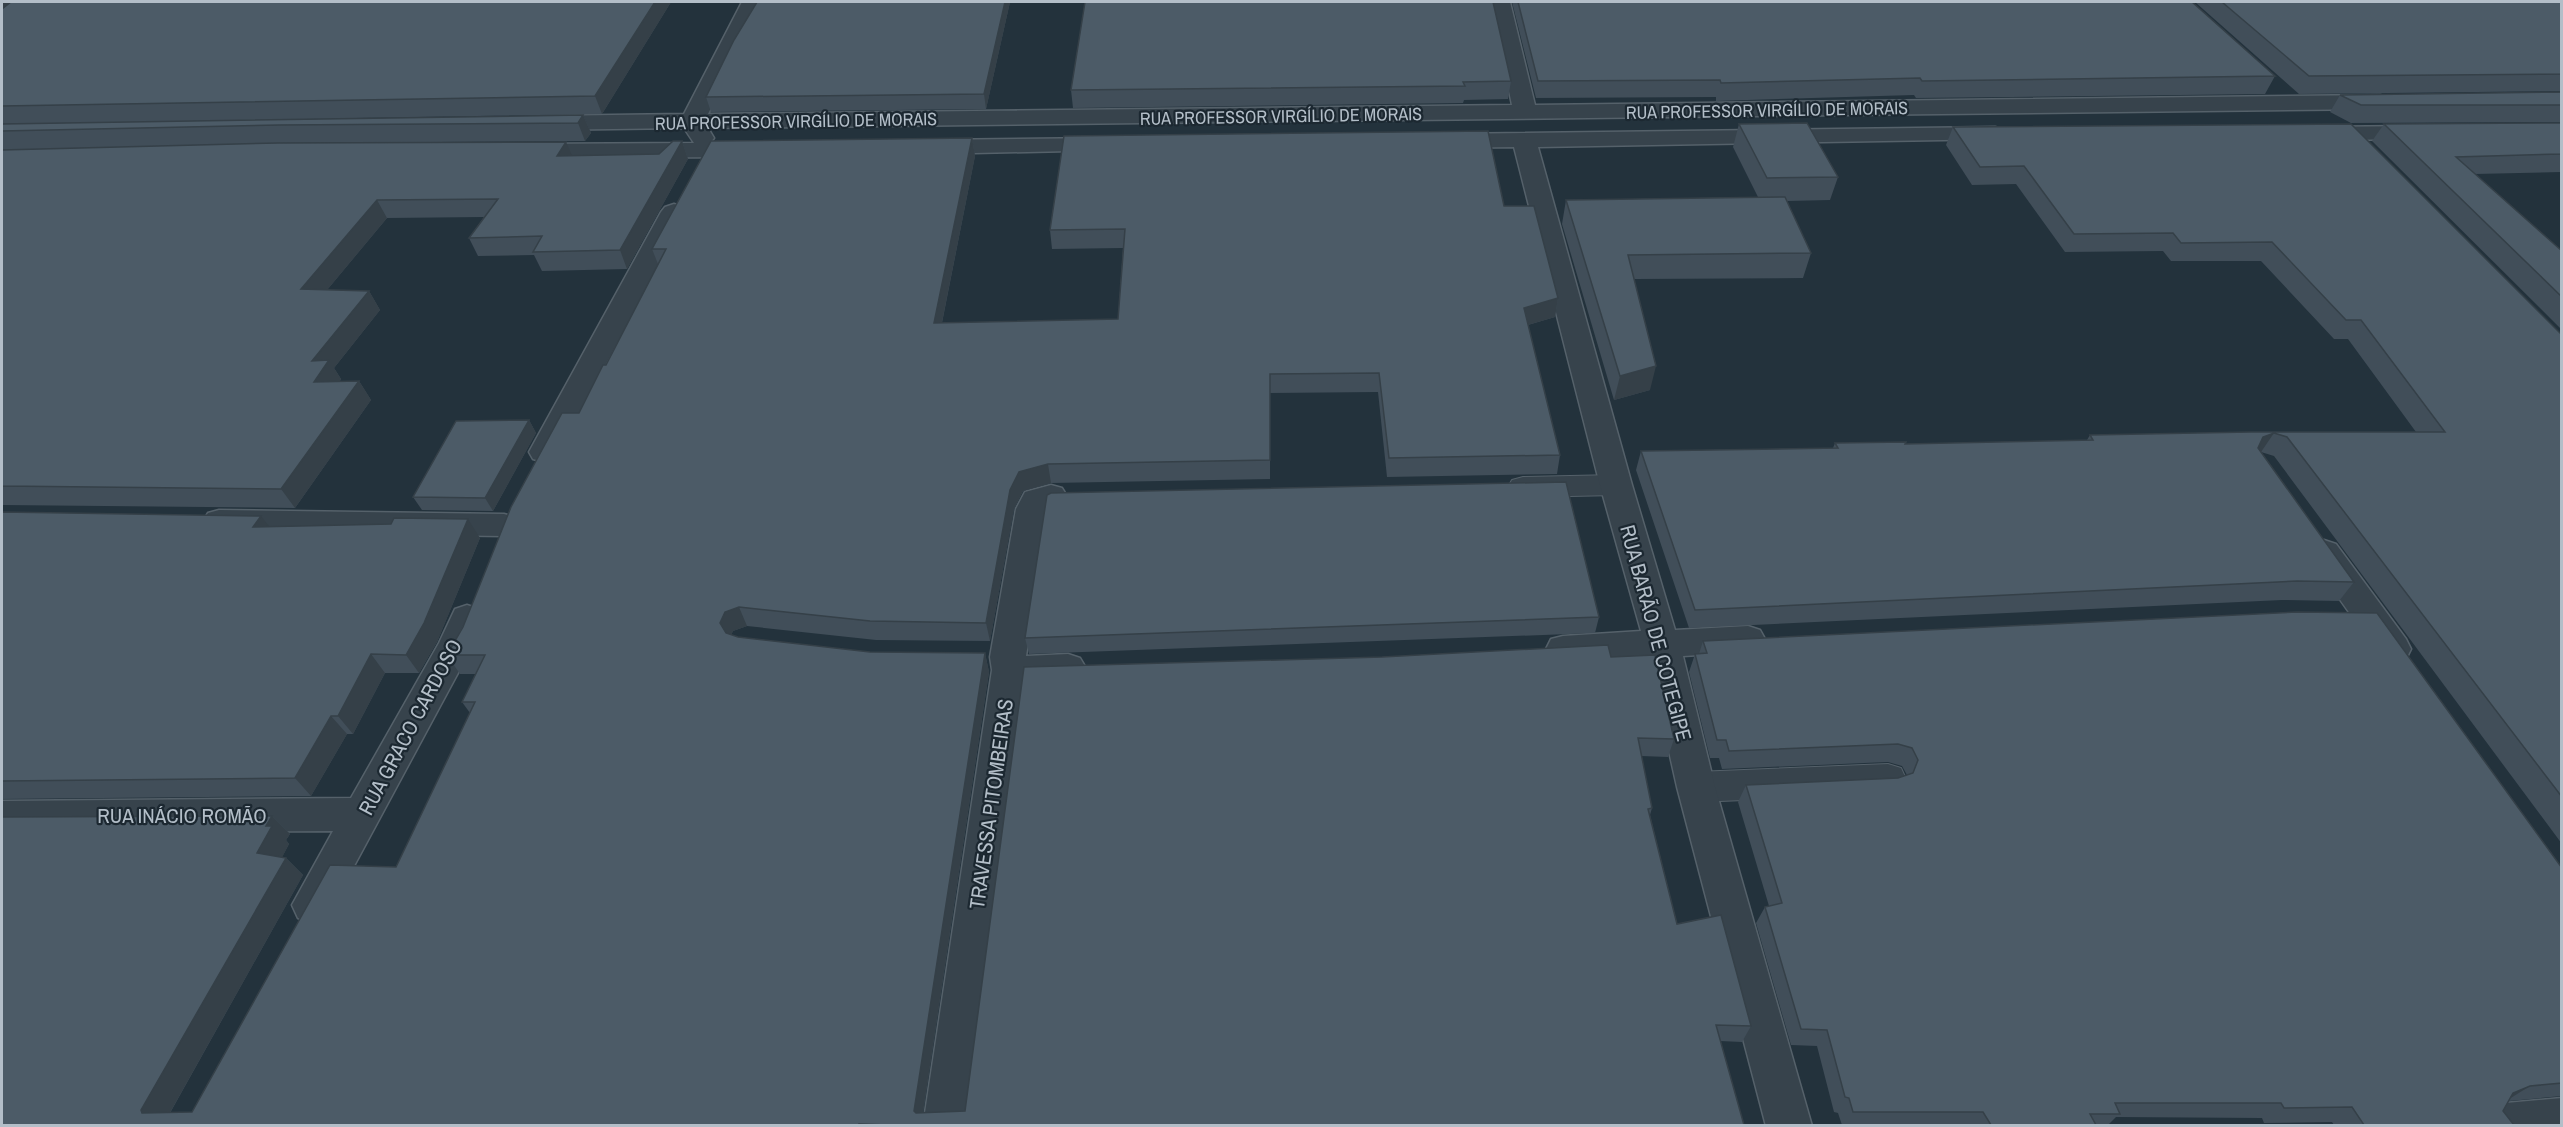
<svg xmlns="http://www.w3.org/2000/svg" width="2563" height="1127" font-family="'Archivo Narrow',sans-serif">
	<style>
		.lines { fill: none; stroke-linecap: round; stroke-linejoin: round }
		.service-casing { stroke: #55616a; stroke-width: 2 }
		.minor-casing { stroke: #55616a; stroke-width: 3 }
		.service { fill: #37434c; fill-rule: evenodd }
		.minor { fill: #37434c; fill-rule: evenodd }
		.wall { fill: #414e59 }
		.shaded-wall { fill: #354048 }
		.building { fill: #4c5b67; stroke: #354048; stroke-width: 1.5 }
		.labels { text-anchor: middle; dominant-baseline: central; stroke-width: 4.5; stroke-linejoin: round; paint-order: stroke }
		.far-street-label { font-size: 18px; fill: #b3bec8; stroke: #1c2831 }
		.street-label { font-size: 21px; fill: #b3bec8; stroke: #1c2831 }
	</style>
	<rect width="100%" height="100%" fill="#23323c"/>
	<g class="lines">
		<defs>
			<path id="service" d="M1616,475L1627,478L1631,485L1627,492L1616,495L1523,497L1512,494L1508,487L1512,480L1523,477Z
				M1888,764L1901,768L1906,779L1901,790L1888,794L1696,802L1683,798L1678,787L1683,776L1696,772Z"/>
			<path id="minor" d="M742,2H762L708,114L1512,105L1490,2H1510L1535,105L2380,95L2388,97L2391,102L2388,107L2380,109L708,128L714,138L710,143L758,145L762,150L758,155L750,157L525,158L517,156L513,151L517,146L525,144L694,143L684,128L541,130L533,128L529,123L533,118L541,116L684,114Z
				M2420,126L2428,128L2432,133L2428,138L2316,141L2308,139L2304,134L2308,129L2316,127Z
				M1995,127L2003,129L2007,134L2003,139L1538,147L1632,485L1675,630L1748,626L1760,630L1765,639L1760,648L1748,652L1683,656L1715,787L1812,1126H1766L1677,787L1648,658L1563,662L1551,659L1546,649L1551,639L1563,636L1641,631L1600,485L1514,147L1446,148L1438,146L1434,141L1438,136L1446,134Z
				M1107,138L1115,140L1119,145L1115,150L930,154L922,152L918,147L922,142L930,140Z
				M674,204L683,207L687,212L559,452L555,459L544,462L533,459L529,452L661,212L665,207Z
				M1051,485L1062,488L1067,496L1062,504L1048,509L1026,656L1068,654L1080,658L1086,668L1080,678L1068,682L1026,683L969,1126H923L992,670L990,657L1016,509L1025,492Z
				M219,510L504,514L515,517L520,525L515,533L504,536L219,532L208,529L203,521L208,513Z
				M2324,540L2336,544L2406,639L2411,649L2406,659L2394,662L2382,659L2312,560L2308,552L2312,544Z
				M467,605L479,609L484,618L473,645L326,918L312,923L298,918L292,905L333,831L2,833V801L351,798L439,643L455,609Z
				M2562,1098V1126H2484L2490,1110L2506,1103Z"/>
		</defs>
		<use href="#service" class="service-casing"/>
		<use href="#minor" class="minor-casing"/>
		<use href="#service" class="service"/>
		<use href="#minor" class="minor"/>
	</g>
	<path class="wall" d="M2,2H671L602,114L295,119L583,115L591,133L585,141L289,143L572,156L659,154L682,141L688,159L627,269L542,271L534,255L478,256L469,238L484,217L387,218L327,290L369,291L380,310L334,368L341,379L340,381H359L371,400L295,508L2,505Z
		M1010,2L986,109L711,112L706,97Z
		M1512,2H2192L2275,76L2265,94L1916,98L1914,95L1716,101V97L1536,98Z
		M2195,2H2562V91L2299,94Z
		M1511,81L1508,99L1464,100L1463,103L1073,108L1071,90Z
		M2562,92V122L2351,123L2330,112L2340,95Z
		M2562,123V172L2475,174L2562,251V330L2372,141L2384,124Z
		M1739,124L1838,177L1830,200L1787,201L1811,253L1803,278L1634,279L1650,390L1614,400L1562,224L1566,200L1758,197L1733,147Z
		M1953,127L2562,335V844L2274,456L2261,452L2354,582L2339,601L2282,600L1689,628L1636,470L1641,451L1833,448L1835,443L1905,444L2087,440L2090,435L2416,432L2348,339H2334L2261,261H2171L2163,251L2065,252L2016,184L1972,185L1946,145Z
		M972,138L975,156L942,323L1118,319L1123,248L1052,249L1050,230L1504,206L1558,298L1555,317L1528,325L1560,455L1557,474L1387,477L1378,392L1270,393V479L1051,483L1023,491L1014,509L990,641L876,640L747,626L733,631L731,635L738,637L870,652L985,653L989,672L923,1113L965,1111L1611,657L1674,739L1668,757L1641,756L1652,808L1650,815L1677,924L1751,1026L1742,1042L1720,1041L1744,1125H2L272,816L290,834L286,840L289,844L282,857L286,858L303,875L170,1113L192,1112L396,867L470,713L462,702L476,674H460L447,655L606,365L658,264L652,249Z
		M529,420L536,433L493,511L422,510L413,497Z
		M2,512L269,527L480,538L437,642L419,673H385L353,734H347L311,796L2,799Z
		M1599,617L1595,633L1029,654L1025,638Z
		M1703,641L2562,868V1096L2509,1101L2503,1111L2514,1125H2334L2332,1122L2264,1123L2262,1118L2116,1117L2108,1125H1842L1838,1113L1834,1112L1817,1046L1791,1045L1756,923L1765,907L1769,906L1738,802L1746,785L1898,778L1907,775L1902,766L1888,762L1722,769L1719,758H1710L1689,672L1695,654H1699Z"/>
	<path class="shaded-wall" d="M2,2H14L2,11Z
		M655,2H671L602,114L595,96Z
		M1005,2H1010L986,109L984,94Z
		M583,115L591,133L585,141L578,123Z
		M972,138L975,156L938,342L934,323Z
		M682,141L688,159L627,269L620,250Z
		M566,142L574,160L557,156Z
		M377,200L387,218L312,308L301,289Z
		M369,291L380,310L334,368L341,379L326,401L314,382L312,361Z
		M1558,298L1555,317L1521,327L1524,308Z
		M1656,366L1650,390L1614,400L1620,376Z
		M359,381L371,400L295,508L281,489Z
		M529,420L536,433L493,511L485,498Z
		M2274,433L2261,452L2250,456L2263,437Z
		M1048,464L1051,483L1023,491L1014,509L990,641L986,623L1010,490L1019,472Z
		M261,516L276,535L253,527Z
		M468,519L480,538L437,642L419,673L406,655Z
		M739,607L747,626L733,631L728,642L720,623L725,612Z
		M985,653L989,672L921,1125L914,1111Z
		M371,654L385,673L353,734L338,716Z
		M331,716L347,734L311,796L295,778Z
		M272,816L290,834L286,840L289,844L275,871L257,853L266,826Z
		M286,858L303,875L163,1125L142,1113L141,1110Z
		M2530,1086L2506,1101L2513,1093Z"/>
	<path class="building" d="M11,2H655L595,96L2,106V9Z
		M757,2H1005L984,94L706,97L734,40Z
		M1085,2H1493L1511,81L1463,82L1465,86L1071,90Z
		M1518,2H2192L2275,76L1922,81L1920,78L1721,83L1720,80L1538,81Z
		M2222,2H2562V74L2309,76Z
		M2562,92V105H2361L2340,95Z
		M583,115L578,123L279,125L2,131V124Z
		M1807,123L1838,177L1767,178L1739,124Z
		M2562,123V154L2456,157L2562,251V297L2384,124Z
		M2351,124L2562,335V797L2287,437L2274,433L2263,437L2258,448L2354,582L2297,581L1695,610L1641,451L1838,448L1835,443L1906,442L1905,444L2093,440L2090,435L2251,432H2445L2361,320H2346L2272,242L2181,243L2173,233L2074,234L2024,166L1980,167L1953,127Z
		M1488,131L1504,206H1534L1558,298L1524,308L1560,455L1389,458L1379,373L1270,374V460L1048,464L1019,472L1010,490L986,623L870,621L739,607L725,612L720,623L726,633L738,637L870,652L985,653L914,1111L916,1113L965,1111L1024,667L1382,657L1608,645L1611,657L1655,655L1674,739L1638,738L1652,808L1648,809L1677,924L1721,915L1751,1026L1716,1025L1744,1125H888L859,1124V1125H2V817L272,816L266,826H272L257,853L286,858L141,1110L142,1113L192,1112L330,865L396,867L475,702H462L485,655H447L463,627L511,507L562,413H579L603,365H606L666,249H652L711,141L972,138L934,323L1118,319L1125,229L1050,230L1064,136Z
		M673,141H682L620,250L533,252L542,236L469,238L498,199L377,200L301,289L369,291L312,361L329,360L314,382L359,381L281,489L2,486V150L278,143L566,142L557,156L659,154Z
		M1785,197L1811,253L1628,255L1656,366L1620,376L1566,200Z
		M529,420L485,498L413,497L456,421Z
		M1566,482L1599,617L1025,638L1047,495L1051,493Z
		M2,512L261,516L253,527L391,524L394,518L468,519L424,623L406,655L371,654L338,716H331L295,778L2,781Z
		M2297,612L2377,613L2562,868V1083L2530,1086L2513,1093L2503,1111L2514,1125H2364L2352,1107L2284,1108L2281,1103H2115L2120,1114H2090L2096,1125H1991L1983,1112H1853L1849,1098L1845,1097L1827,1030L1801,1029L1765,907L1782,903L1746,785L1898,778L1913,773L1918,760L1912,748L1898,744L1729,751L1726,740H1717L1695,654L1707,653L1703,641Z"/>
	<g class="labels">
		<g class="far-street-label">
			<text transform="translate(1767 110) rotate(-1)">RUA PROFESSOR VIRGÍLIO DE MORAIS</text>
			<text transform="translate(1281 116) rotate(-1)">RUA PROFESSOR VIRGÍLIO DE MORAIS</text>
			<text transform="translate(796 121) rotate(-1)">RUA PROFESSOR VIRGÍLIO DE MORAIS</text>
		</g>
		<g class="street-label">
			<text transform="translate(1656 633) rotate(75)">RUA BARÃO DE COTEGIPE</text>
			<text transform="translate(410 727) rotate(-62)">RUA GRACO CARDOSO</text>
			<text transform="translate(991 804) rotate(-82)">TRAVESSA PITOMBEIRAS</text>
			<text x="182" y="815">RUA INÁCIO ROMÃO</text>
		</g>
	</g>
	<rect width="2563" height="1127" fill="none" stroke="#b3bec8" stroke-width="6"/>
</svg>
